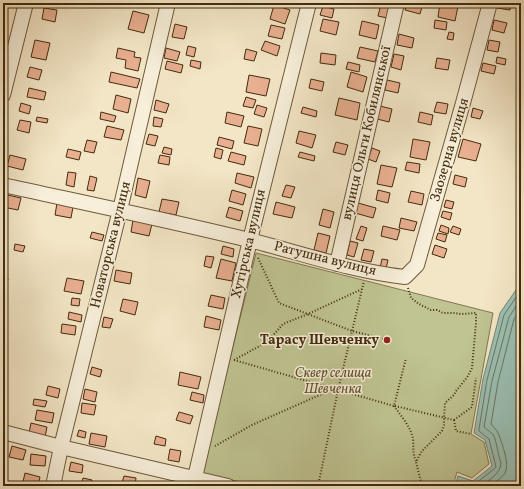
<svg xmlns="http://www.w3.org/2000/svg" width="524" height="489" font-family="Vollkorn,serif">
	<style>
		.green { fill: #bfc492; stroke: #817850 }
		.water { fill: #9bc0b4; stroke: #788571 }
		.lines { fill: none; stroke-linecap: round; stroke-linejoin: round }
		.shore { stroke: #6f7660; stroke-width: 1 }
		.building { fill: #e8af90; stroke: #432c0d }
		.minor-casing { stroke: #6f5a3b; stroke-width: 16 }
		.path { stroke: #432c0d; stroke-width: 2; stroke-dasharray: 1 2; stroke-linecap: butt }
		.minor { stroke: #f7efda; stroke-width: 14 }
		.poi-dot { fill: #8f2418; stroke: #f7efda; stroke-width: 1.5 }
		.labels { text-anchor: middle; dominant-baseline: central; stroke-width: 3; stroke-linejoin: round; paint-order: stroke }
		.street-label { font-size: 14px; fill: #432c0d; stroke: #f7efda }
		.poi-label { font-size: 14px; font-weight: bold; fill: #432c0d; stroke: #f7efda; text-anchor: end }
		.park-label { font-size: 14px; font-style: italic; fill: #62522e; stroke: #f7efda }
	</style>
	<rect width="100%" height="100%" fill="#f3e6c6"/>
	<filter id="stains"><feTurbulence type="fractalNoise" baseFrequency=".005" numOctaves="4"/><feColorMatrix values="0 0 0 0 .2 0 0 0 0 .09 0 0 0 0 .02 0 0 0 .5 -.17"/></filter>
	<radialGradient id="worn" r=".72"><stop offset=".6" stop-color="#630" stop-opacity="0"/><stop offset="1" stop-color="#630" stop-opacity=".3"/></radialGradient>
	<path class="green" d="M256,253L493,313L471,434L484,442L489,464L472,478L457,472L453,486H257L202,473Z"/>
	<path class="water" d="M521,277V486H455L458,476L473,481L492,466L485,440L474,433L483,379L500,313L518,287Z"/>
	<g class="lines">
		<path class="shore" d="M459,486L460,483L462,482L472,485L475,484L494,469L496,467L489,439L479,431V429L487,380L504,315L521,290
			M481,486C488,480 501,474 501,463C498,455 497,444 494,436C492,432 487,430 484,427L492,381L509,317L521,299
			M490,486C495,482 502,478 505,473C510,464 502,444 499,435L497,431L491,424L498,382L514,319L521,309"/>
	</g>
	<path class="building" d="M407,3H423L420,14L405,10Z
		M440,3L458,6L455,21L438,17Z
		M498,3H511L510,10L497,8Z
		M381,4L390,6L387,18L378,16Z
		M274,5L290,10L285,24L270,19Z
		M323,6L334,9L332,18L320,15Z
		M44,8L57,10L55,22L42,19Z
		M133,11L149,15L144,33L128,29Z
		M323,19L339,22L336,35L320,31Z
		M435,20L447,22L446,30L434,28Z
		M494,20L507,23L504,33L492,30Z
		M362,21L379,25L376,39L359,35Z
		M175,24L187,27L184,39L172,37Z
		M271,25L285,28L282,39L268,36Z
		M449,32L454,33L453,40L447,39Z
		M399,34L414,38L412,48L397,45Z
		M35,40L50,43L46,60L31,57Z
		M489,40L500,42L498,52L487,50Z
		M265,41L280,46L277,56L261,50Z
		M188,46L196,48L194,57L186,55Z
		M360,47L378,51L375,62L357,58Z
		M118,48L135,52L134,57L141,58L138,71L125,68L126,60L116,58Z
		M166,48L180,52L177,61L164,58Z
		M246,49L257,52L254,61L244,59Z
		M321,53L336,55L335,65L320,63Z
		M394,54L404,56L401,70L391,67Z
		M497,57L506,59L505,65L496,63Z
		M437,58L450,60L448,70L435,68Z
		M191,60L201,62L200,69L190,66Z
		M167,61L183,65L181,73L165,69Z
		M348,62L360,65L359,72L346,69Z
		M483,63L496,66L494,74L481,71Z
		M30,67L42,70L39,80L27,77Z
		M111,72L140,79L137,88L109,82Z
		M351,72L367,77L363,92L347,87Z
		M249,75L270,79L266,96L246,92Z
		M311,79L324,82L322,91L309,88Z
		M387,80L400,83L398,93L385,90Z
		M29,88L46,92L44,100L27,97Z
		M116,95L131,99L128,113L113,109Z
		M246,97L256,100L253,108L243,106Z
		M339,98L360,103L357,120L335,115Z
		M156,100L169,104L166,113L154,110Z
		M437,102L448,104L446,114L434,112Z
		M21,103L31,106L29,114L19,111Z
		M257,105L267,108L264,117L254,114Z
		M380,106L392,109L389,122L377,119Z
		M303,107L317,111L316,117L301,113Z
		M473,108L483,111L480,119L471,117Z
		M101,112L116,116L114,122L100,119Z
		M227,112L244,116L241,127L225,123Z
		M420,112L433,115L431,125L418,122Z
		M37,117L48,119L47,123L36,121Z
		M154,117L163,119L161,127L153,126Z
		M20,120L31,122L29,133L17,130Z
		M107,126L124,130L121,140L104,137Z
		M248,126L262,129L258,146L244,143Z
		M299,131L316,135L312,148L296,143Z
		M149,134L158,136L155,146L146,144Z
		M219,137L234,141L232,149L217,145Z
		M413,139L430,142L426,160L410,157Z
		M463,139L481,144L476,161L458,157Z
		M87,140L97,142L94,153L84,151Z
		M336,142L348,145L345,155L333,152Z
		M164,147L172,149L171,155L162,153Z
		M216,148L223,150L221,159L214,157Z
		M372,148L380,151L376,162L368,159Z
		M68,149L81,152L79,160L66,157Z
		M231,152L246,156L244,165L228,161Z
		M300,152L315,156L314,161L298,157Z
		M10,155L26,159L23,170L7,166Z
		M160,155L170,157L169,165L158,163Z
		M407,162L420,164L419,173L405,170Z
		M381,165L397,168L392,187L377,184Z
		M68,172L76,173L74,187L66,185Z
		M237,173L254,177L251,188L235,183Z
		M455,175L467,178L465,187L453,184Z
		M90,176L97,178L94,191L87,190Z
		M138,178L150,181L146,198L135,195Z
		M286,185L295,187L291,198L282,196Z
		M232,190L246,194L243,205L229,201Z
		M378,190L390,193L388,203L376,200Z
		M411,191L424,194L422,205L408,202Z
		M3,194L21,198L18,210L3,207Z
		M162,199L179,202L176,215L159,212Z
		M446,200L454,202L452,209L444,207Z
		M276,202L295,207L292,218L273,214Z
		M57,203L73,207L71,218L55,215Z
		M358,203L376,208L373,218L355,213Z
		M229,207L243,211L240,221L226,217Z
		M323,209L334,212L330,228L319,225Z
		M443,211L452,213L450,220L441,217Z
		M401,218L417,222L414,231L399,228Z
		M133,220L152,224L149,236L131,232Z
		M441,225L449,228L448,234L439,231Z
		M361,226L367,228L363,241L356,239Z
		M383,226L400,230L397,240L381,236Z
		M453,226L461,229L459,235L450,232Z
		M92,232L104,235L102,241L90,238Z
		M318,233L330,236L326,253L314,250Z
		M438,233L447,235L445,242L436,239Z
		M350,241L358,243L354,257L347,255Z
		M15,244L25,246L23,252L14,250Z
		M435,245L447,249L444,258L432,254Z
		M223,246L234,249L233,257L221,254Z
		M364,249L374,251L371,262L361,260Z
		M206,256L214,257L211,268L204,266Z
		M221,259L236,263L232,281L216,278Z
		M382,259L388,260L385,273L379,272Z
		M116,270L132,273L130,284L114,281Z
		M3,278L8,279L6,287L3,286Z
		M67,278L84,281L81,294L64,291Z
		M211,295L225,298L223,309L208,306Z
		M72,298L80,299L79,306L71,305Z
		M123,299L138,302L135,315L120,311Z
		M69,312L82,315L81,322L68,319Z
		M206,316L221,320L219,330L204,327Z
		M104,317L113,319L110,328L102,327Z
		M62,324L76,326L75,335L61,333Z
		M92,367L102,370L100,377L90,374Z
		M180,372L201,377L198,389L178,385Z
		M48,386L60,389L58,398L46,395Z
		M85,389L97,392L95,402L83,399Z
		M192,392L204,395L203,403L190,400Z
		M34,399L47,401L45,407L33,405Z
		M82,403L96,405L94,415L81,413Z
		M37,410L54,413L52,423L35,420Z
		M179,412L193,416L190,424L176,420Z
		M31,423L47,427L45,437L29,433Z
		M79,430L86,432L85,438L77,436Z
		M91,433L107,436L105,447L89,444Z
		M156,436L166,439L165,446L154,444Z
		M12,446L26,450L23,460L9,457Z
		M170,449L181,451L179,462L168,460Z
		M31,454L46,456L45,466L30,465Z
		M71,462L83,465L82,473L69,471Z
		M25,473L40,477L38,486H22Z
		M124,476L136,478L135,486H121Z
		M83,478L92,480L91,484L82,482Z"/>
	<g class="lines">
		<defs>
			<path id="minor" d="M3,95L26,3
				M3,185C85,203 167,220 249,240C301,253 352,271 405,277L417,265L463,103L490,3
				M337,264L397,3
				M3,432L61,447L228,486
				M53,486L61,447L120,210L168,3
				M193,486L250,240L309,3"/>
		</defs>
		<use href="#minor" class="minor-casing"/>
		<path class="path" d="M258,258L279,303L352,331L387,340
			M408,288L411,298L419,304L431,310H437L443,313H455L461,314L476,313V323L472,368L468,376L461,385L456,391L454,395L445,403L444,418V425L442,431L422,451L418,458L416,462L422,486
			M234,360L394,406L406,358
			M234,360L267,342L283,324L308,314L362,289
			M394,406C401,416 411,427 413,439C414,448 412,451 416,461
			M395,406L454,420
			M454,420L472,407L476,378
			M454,420L456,431L471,434
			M215,446L252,425L333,389
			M318,486L338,390L364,281"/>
		<use href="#minor" class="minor"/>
	</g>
	<circle class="poi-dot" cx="387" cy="340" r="4"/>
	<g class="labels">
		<g class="street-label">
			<text transform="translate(367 133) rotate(-77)">вулиця Ольги Кобилянської</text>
			<text transform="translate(450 150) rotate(-74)">Заозерна вулиця</text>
			<text transform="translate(249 244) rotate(-77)">Хутірська вулиця</text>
			<text transform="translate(111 245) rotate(-76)">Новаторська вулиця</text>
			<text transform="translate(325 259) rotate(14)">Ратушна вулиця</text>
		</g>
		<g class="poi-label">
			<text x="379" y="340">Тарасу Шевченку</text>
		</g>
		<g class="park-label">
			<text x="333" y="373">Сквер селища<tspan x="333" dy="16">Шевченка</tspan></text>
		</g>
	</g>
	<rect width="524" height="489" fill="none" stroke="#f3e6c6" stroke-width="16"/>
	<rect x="4" y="4" width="516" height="481" fill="none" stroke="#432c0d" stroke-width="2"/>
	<rect x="8" y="8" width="508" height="473" fill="none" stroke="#432c0d"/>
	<rect width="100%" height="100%" filter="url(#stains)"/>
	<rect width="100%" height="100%" fill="url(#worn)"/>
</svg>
